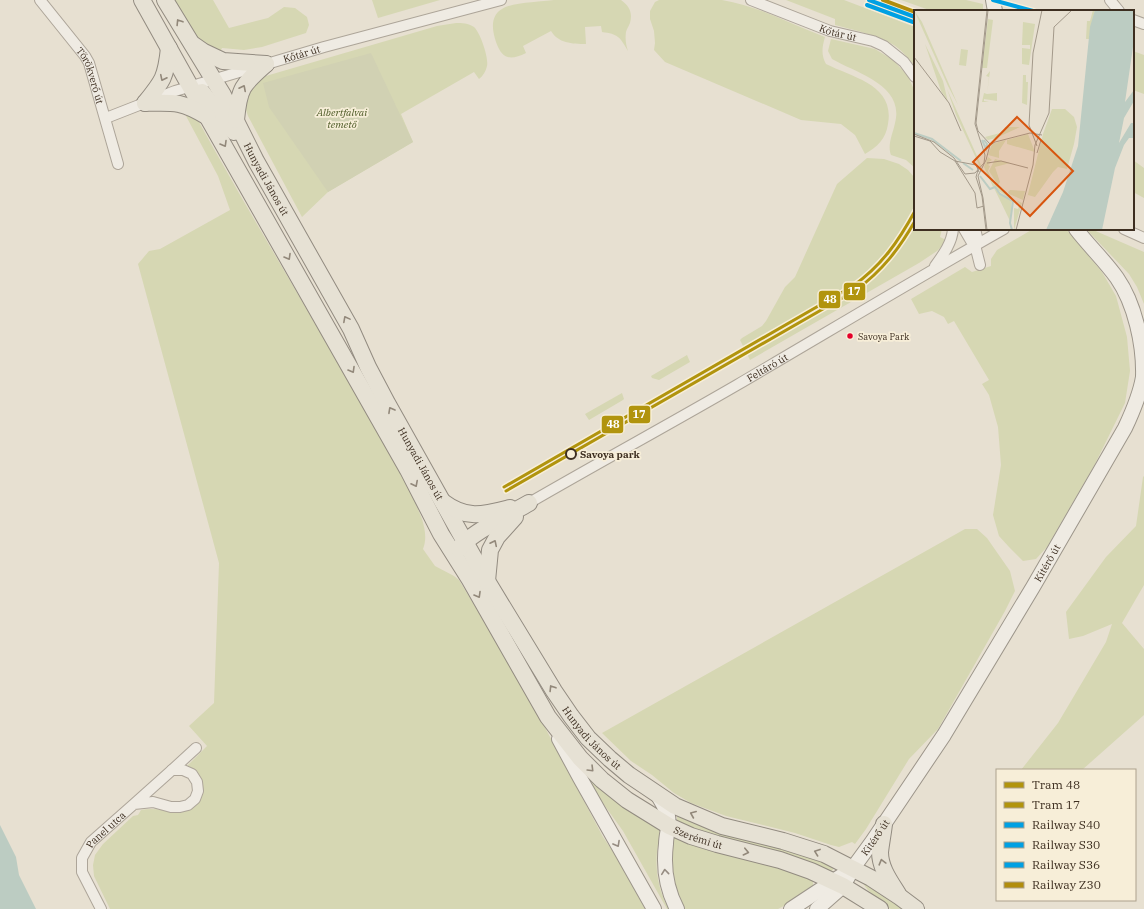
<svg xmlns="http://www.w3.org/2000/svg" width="1144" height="909" font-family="'IBM Plex Serif',serif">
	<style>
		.green { fill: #d6d7b3 }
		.cemetery { fill: #d1d1b3 }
		.water { fill: #bcccc2 }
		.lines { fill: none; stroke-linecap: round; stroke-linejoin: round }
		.minor-casing { stroke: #ada599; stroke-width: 12 }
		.secondary-casing { stroke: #9c958a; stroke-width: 16 }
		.primary-casing { stroke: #928b80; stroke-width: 18 }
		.minor { stroke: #efebe3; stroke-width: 10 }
		.secondary { stroke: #efebe3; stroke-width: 14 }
		.primary { stroke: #e6e1d4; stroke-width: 16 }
		.rail-1-casing { stroke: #f7eed8; stroke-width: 7 }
		.rail-2-casing { stroke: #f7eed8; stroke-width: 7 }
		.rail-3-casing { stroke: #f7eed8; stroke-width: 7 }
		.rail-4-casing { stroke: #f7eed8; stroke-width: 7 }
		.rail-1 { stroke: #00a0e3; stroke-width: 4 }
		.rail-2 { stroke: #00a0e3; stroke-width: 4 }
		.rail-3 { stroke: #00a0e3; stroke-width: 4 }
		.rail-4 { stroke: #b18d0d; stroke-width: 4 }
		.tram-1-casing { stroke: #f7eed8; stroke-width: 6 }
		.tram-2-casing { stroke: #f7eed8; stroke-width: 6 }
		.tram-1 { stroke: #b1940d; stroke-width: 3 }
		.tram-2 { stroke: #b1940d; stroke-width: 3 }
		.oneway { stroke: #92887a }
		.oneway2 { stroke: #968c82 }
		.bus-dot { fill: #e4002b; stroke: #f7eed8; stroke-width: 1.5 }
		.stop-dot { fill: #f7eed8; stroke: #3d2e20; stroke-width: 2 }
		.labels { text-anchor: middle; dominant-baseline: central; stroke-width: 3.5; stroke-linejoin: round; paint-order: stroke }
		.bus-label { font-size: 9px; fill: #3d2e20; stroke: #f7eed8; text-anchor: start }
		.street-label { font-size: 10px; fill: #3d2e20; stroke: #f7eed8 }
		.park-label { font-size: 10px; font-style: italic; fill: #4d5a26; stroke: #f7eed8 }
		.stop-label { font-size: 10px; font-weight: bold; fill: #3d2e20; stroke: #f7eed8; text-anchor: start }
		.inset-river { fill: none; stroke: #bcccc2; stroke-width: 2 }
		.inset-road { fill: none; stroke: #a3998a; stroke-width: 1 }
		.view { fill: #d7550e; fill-opacity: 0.15; stroke: #d7550e; stroke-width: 2 }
		.inset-edge { fill: none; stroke: #3d2e20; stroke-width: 2 }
		.line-badge { stroke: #f7eed8; stroke-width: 1.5 }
		.badge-label { font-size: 11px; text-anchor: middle; font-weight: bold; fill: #fff }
	</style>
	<rect width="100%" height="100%" fill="#e7e0d1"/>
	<path class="green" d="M172,0H213L229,28L268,18L284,7L295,8L307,17L309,25L306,33L262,47L244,50L222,48L219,55L199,41Z
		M372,0H440L378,18Z
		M554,0H621C629,6 633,12 630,23C629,26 627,28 626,32C625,39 626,45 628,51C620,37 618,34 602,32L601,26L585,27L586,44C572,44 558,43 551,31L523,46L526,53C510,61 502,59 496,42C492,30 490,16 502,9C512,2 541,2 554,0Z
		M659,0H722C759,6 790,24 825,37C822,47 821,55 826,64C854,78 895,85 888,124C886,139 877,147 865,154L855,135L841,124L801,120L665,62L654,50L655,43L654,31L650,19V11L655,2Z
		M786,0H844L915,27V66C908,58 901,49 892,44C875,34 853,30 835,25V19Z
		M901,0H966L983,4V11H932Z
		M456,23C462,23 468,23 474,27C480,32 489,58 487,66C486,71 483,76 479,79L474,72L401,114L413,142L328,192L302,217L248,116L243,101L259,78L437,26Z
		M831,39L875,49L893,60L908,76L915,92V115L913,130L915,168L906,160L891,155C887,145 893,133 895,123C905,85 856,73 832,59L828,51Z
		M1133,51L1144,55V94L1133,90Z
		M193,114L199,122C248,211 301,298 351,386C375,430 404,473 422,519C425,529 427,539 423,549L435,566L454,576L459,580L473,603L540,718L603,837L618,859L645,909H110L94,876L93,865L95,855L103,844L133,816L138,815L141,810C165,805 180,822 200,799L194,770L187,766L207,746L189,726L214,703L219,563L138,264L149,251L160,249L230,210L218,176L186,116Z
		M867,158L884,159L899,164L908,170L914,177L915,180V229H942L940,237L946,240L943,245L937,251L919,263L750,360L740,340L742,338L762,326L766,321L785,287L795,277L837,184Z
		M1133,160L1144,168V198L1133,192Z
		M1033,229H1066L1102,272L1116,296L1127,337L1130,371L1125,403L1094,466L1047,547L1036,559L1023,561L1009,547L999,536L993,515L1001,465L998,427L989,395L982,384L989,380L954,321L948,324L944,317L932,311L919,314L911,299L965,267L972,272L991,266V259L997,250Z
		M1088,229H1091L1144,252V304L1137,287L1129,274L1088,231Z
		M687,355L690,362L659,380L652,378L651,376Z
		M622,393L624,399L623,400L589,420L585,414Z
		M1144,476V585L1122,623L1144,649V715L1082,770H1021L1058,723L1106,642L1112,624L1083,636L1069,639L1066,612L1106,557L1136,526L1143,477Z
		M965,529H977L987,538L1010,571L1015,591L1005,611L938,729L909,759L866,829L855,844L852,842L839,847L831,845L795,833L726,816L691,803L674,793L652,775L631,761L602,733Z
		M587,776L661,830C660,837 658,844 657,852C655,871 659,892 669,909H667L623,831L602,802L587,779Z
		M677,815L821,859L834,868L831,872L700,832L677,821Z
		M674,837L767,863L813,880V886L797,899L778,909H685C673,886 668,862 674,837Z
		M864,882L903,909C900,909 894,909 891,909C883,905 867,891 863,883Z"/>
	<path class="cemetery" d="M371,53L413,142L328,192L269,107L263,83Z"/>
	<path class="water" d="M0,825L16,857L19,875L36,909H0Z"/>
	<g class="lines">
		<defs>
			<g id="minor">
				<path id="s1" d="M40,0L85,56L89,63L118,164"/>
				<path id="s2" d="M751,0L830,31L873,41L884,46L904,62L915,77"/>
				<path d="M1110,0L1119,11"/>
				<path d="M1133,20L1144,24"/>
				<path id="s3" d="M106,118L175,91L324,47L501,0"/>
				<path d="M964,229L971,241L975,245"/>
				<path d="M975,229L977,237L975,245L980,265"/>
				<path d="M1124,229L1144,238"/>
				<path d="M935,266C943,255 952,243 953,229"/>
				<path id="s4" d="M529,503C598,463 668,425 737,385C826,333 914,280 1004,229"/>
				<path d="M172,770L196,748"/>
				<path id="s5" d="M101,909L82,872V858L91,842L134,804L153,802L171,807H180L188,805L195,799L198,791L197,782L192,774L183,770H172L134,804"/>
			</g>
			<g id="secondary">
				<path d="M993,0L995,11"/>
				<path d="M559,739L580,778L654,909"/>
				<path d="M657,794C661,801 666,808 668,816C670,826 666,834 666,844C663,867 666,888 677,909"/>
				<path d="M791,909L841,876"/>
				<path id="s6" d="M817,909L843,886L853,868L872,842L944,735L1033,587L1125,428C1133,411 1140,395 1143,377C1144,345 1135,304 1117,278C1105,261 1089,246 1076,229"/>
			</g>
			<g id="primary">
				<path id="s7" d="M142,0L190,86L408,470L441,534L470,580L548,717L580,758L602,780L627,800L669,826L691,836L717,844L780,860L811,871L843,886L880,909"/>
				<path id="s8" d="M165,0L223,95L256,161L351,329L368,367L387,403L487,581L554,691L571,716L588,738L610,759L629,775L675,806L722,826L783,841L824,854L871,878L900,897L916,909"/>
				<path d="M194,45L204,52L223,61L266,64"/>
				<path d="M202,92L234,132"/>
				<path d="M145,103C174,102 182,101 208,117"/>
				<path d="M145,103C163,81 166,77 169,48"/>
				<path d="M236,120C239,88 242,85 266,64"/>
				<path d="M443,502C467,520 483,515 510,508"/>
				<path d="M459,549C468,534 512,513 529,503"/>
				<path d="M487,581L490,550L497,537L515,517"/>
				<path d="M884,824C883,833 881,843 880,852C880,868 890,881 898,894"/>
			</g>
		</defs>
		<use href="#minor" class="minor-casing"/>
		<use href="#secondary" class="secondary-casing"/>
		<use href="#primary" class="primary-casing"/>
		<use href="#minor" class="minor"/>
		<use href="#secondary" class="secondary"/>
		<use href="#primary" class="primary"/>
		<defs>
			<path id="rail-1" d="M993,0L1033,11"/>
			<path id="rail-2" d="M869,0L915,17"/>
			<path id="rail-3" d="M867,5L913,22"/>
			<path id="rail-4" d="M883,0L915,12"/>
		</defs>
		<use href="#rail-1" class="rail-1-casing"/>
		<use href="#rail-2" class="rail-2-casing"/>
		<use href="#rail-3" class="rail-3-casing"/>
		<use href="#rail-4" class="rail-4-casing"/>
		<use href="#rail-1" class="rail-1"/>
		<use href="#rail-2" class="rail-2"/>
		<use href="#rail-3" class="rail-3"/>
		<use href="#rail-4" class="rail-4"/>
		<defs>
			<path id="tram-1" d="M504,487L853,286C882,265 898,242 915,211"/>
			<path id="tram-2" d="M506,491L856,290C882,271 899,249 915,221"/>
		</defs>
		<use href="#tram-1" class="tram-1-casing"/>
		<use href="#tram-2" class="tram-2-casing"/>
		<use href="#tram-1" class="tram-1"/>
		<use href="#tram-2" class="tram-2"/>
	</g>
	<defs><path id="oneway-chevron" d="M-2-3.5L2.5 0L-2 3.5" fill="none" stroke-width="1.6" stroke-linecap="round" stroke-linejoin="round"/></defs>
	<g class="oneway">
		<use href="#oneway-chevron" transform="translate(179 22) rotate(-122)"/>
		<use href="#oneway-chevron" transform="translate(163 78) rotate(116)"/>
		<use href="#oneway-chevron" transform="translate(243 88) rotate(-63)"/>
		<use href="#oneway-chevron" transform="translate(224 144) rotate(60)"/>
		<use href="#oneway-chevron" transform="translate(288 257) rotate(60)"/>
		<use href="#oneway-chevron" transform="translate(346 319) rotate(-118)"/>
		<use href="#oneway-chevron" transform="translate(352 370) rotate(60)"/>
		<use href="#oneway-chevron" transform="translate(391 410) rotate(-119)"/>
		<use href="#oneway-chevron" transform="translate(415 484) rotate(63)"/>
		<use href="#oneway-chevron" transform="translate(494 543) rotate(-64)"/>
		<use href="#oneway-chevron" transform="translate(478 595) rotate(60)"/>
		<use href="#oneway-chevron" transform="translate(552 688) rotate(-122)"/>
		<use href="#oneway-chevron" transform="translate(591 769) rotate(45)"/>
		<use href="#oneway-chevron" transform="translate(693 814) rotate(-157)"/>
		<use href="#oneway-chevron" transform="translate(746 852) rotate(13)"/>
		<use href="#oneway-chevron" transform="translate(817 852) rotate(-160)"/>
		<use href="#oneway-chevron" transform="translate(882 862) rotate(-105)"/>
	</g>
	<g class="oneway2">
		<use href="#oneway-chevron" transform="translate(617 844) rotate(61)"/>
		<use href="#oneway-chevron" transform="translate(665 872) rotate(-96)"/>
	</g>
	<circle class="bus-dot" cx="850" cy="336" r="3.5"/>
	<circle class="stop-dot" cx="571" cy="454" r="5"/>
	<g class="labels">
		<g class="bus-label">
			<text x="858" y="336">Savoya Park</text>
		</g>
		<g class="street-label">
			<text stroke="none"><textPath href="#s2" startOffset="93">Kőtár út</textPath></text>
			<text stroke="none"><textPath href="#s3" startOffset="206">Kőtár út</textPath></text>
			<text stroke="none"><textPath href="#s1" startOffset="92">Törökverő út</textPath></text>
			<text stroke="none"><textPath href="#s8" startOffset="206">Hunyadi János út</textPath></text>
			<text stroke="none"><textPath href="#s4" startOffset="274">Feltáró út</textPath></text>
			<text stroke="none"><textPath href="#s8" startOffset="530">Hunyadi János út</textPath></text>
			<text stroke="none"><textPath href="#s6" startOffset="417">Kitérő út</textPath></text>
			<text stroke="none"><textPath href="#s8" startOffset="854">Hunyadi János út</textPath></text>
			<text stroke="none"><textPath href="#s5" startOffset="93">Panel utca</textPath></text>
			<text stroke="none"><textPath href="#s7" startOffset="1020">Szerémi út</textPath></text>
			<text stroke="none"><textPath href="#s6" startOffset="93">Kitérő út</textPath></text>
		</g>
		<g class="park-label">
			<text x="342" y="112">Albertfalvai<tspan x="342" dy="12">temető</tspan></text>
		</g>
		<g class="stop-label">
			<text x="580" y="454">Savoya park</text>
		</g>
	</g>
	<g transform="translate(914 10)">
		<rect width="220" height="220" fill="#e7e0d1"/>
		<path d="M0,0L8,12L44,95L34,76ZM179,0H181L175,29H172L173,11H176ZM74,9L79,10L73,58H68ZM109,12L121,14L115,55L108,54V38L116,39V35H108ZM11,34L29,71L34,92L27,81ZM47,39L54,40L52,56L45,55ZM76,61L73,84L83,83V91L70,89V91L75,92H68L70,83L73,84L75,67L72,66ZM109,65H112V72H114L113,95L108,93ZM33,79L67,155L66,157L42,105ZM138,99H151L160,107L163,117L160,134L153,159L144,157L139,162L121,187L114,185L112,192L129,124ZM91,117H106L82,128L74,130L71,127L90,122ZM114,124L121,142L93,134V130ZM92,130L85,141V148L74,145L78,134ZM74,147L78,150L73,153H77L74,155L76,156L74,161L79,172L98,187L96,211L80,178L87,185L95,188L79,177L70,157ZM81,149L96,153L81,157L86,172L84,175L75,161ZM96,180L111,181L109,190L95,184L94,182ZM102,190L108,193L100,220V198L104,199L106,194Z" fill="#d6d7b3"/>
		<path d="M181,0H220V30L211,92L220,80V91L210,108L205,133L217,113H220V128H215L210,135L201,158L188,220H132L149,182L164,136L176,17Z" fill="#bcccc2"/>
		<path class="inset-river" d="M0,123L18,129L47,151M68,130L72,139L73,134L70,130M49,153L59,160M66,166L76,179L81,177L86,184L99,191L96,213L98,220"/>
		<path class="inset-road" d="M74,0L62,113L64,121L76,134M0,47L35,93L47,121M0,124L20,132L40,148L51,164L61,163L70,153L71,145L61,114L73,0M0,126L16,131L26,142L41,151L62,155L65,162M123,136L115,115L119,43L128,0M123,143L127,130M41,151L61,183L63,198L70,196M73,153L87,151L114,158M64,160L62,167L68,186L72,220M73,220L69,188L64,166L72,150L76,135L81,132L116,123L128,125M102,220L119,155L121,135L135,103L140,17L158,0"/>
		<path class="view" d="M103,107L159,161L116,206L59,152Z"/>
		<rect width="220" height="220" class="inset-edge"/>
	</g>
	<g class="line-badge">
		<rect x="843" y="282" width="23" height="19" rx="4" fill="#b1940d"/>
		<rect x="818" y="290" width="23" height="19" rx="4" fill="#b1940d"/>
		<rect x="628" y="405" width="23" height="19" rx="4" fill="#b1940d"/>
		<rect x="601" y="415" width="23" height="19" rx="4" fill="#b1940d"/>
	</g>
	<g class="badge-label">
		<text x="854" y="295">17</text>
		<text x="830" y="303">48</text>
		<text x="639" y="418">17</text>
		<text x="613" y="428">48</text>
	</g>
	<rect x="996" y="769" width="140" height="132" fill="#f7eed8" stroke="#ada18e"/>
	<rect x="1004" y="782" width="20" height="6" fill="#b1940d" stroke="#ada18e"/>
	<text x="1032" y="789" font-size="12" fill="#3d2e20">Tram 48</text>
	<rect x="1004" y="802" width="20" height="6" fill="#b1940d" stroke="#ada18e"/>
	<text x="1032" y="809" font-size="12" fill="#3d2e20">Tram 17</text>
	<rect x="1004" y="822" width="20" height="6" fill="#00a0e3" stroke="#ada18e"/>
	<text x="1032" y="829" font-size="12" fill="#3d2e20">Railway S40</text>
	<rect x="1004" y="842" width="20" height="6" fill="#00a0e3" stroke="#ada18e"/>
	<text x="1032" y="849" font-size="12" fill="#3d2e20">Railway S30</text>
	<rect x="1004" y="862" width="20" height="6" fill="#00a0e3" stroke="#ada18e"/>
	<text x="1032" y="869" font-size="12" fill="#3d2e20">Railway S36</text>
	<rect x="1004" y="882" width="20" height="6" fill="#b18d0d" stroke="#ada18e"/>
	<text x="1032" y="889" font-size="12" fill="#3d2e20">Railway Z30</text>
</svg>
